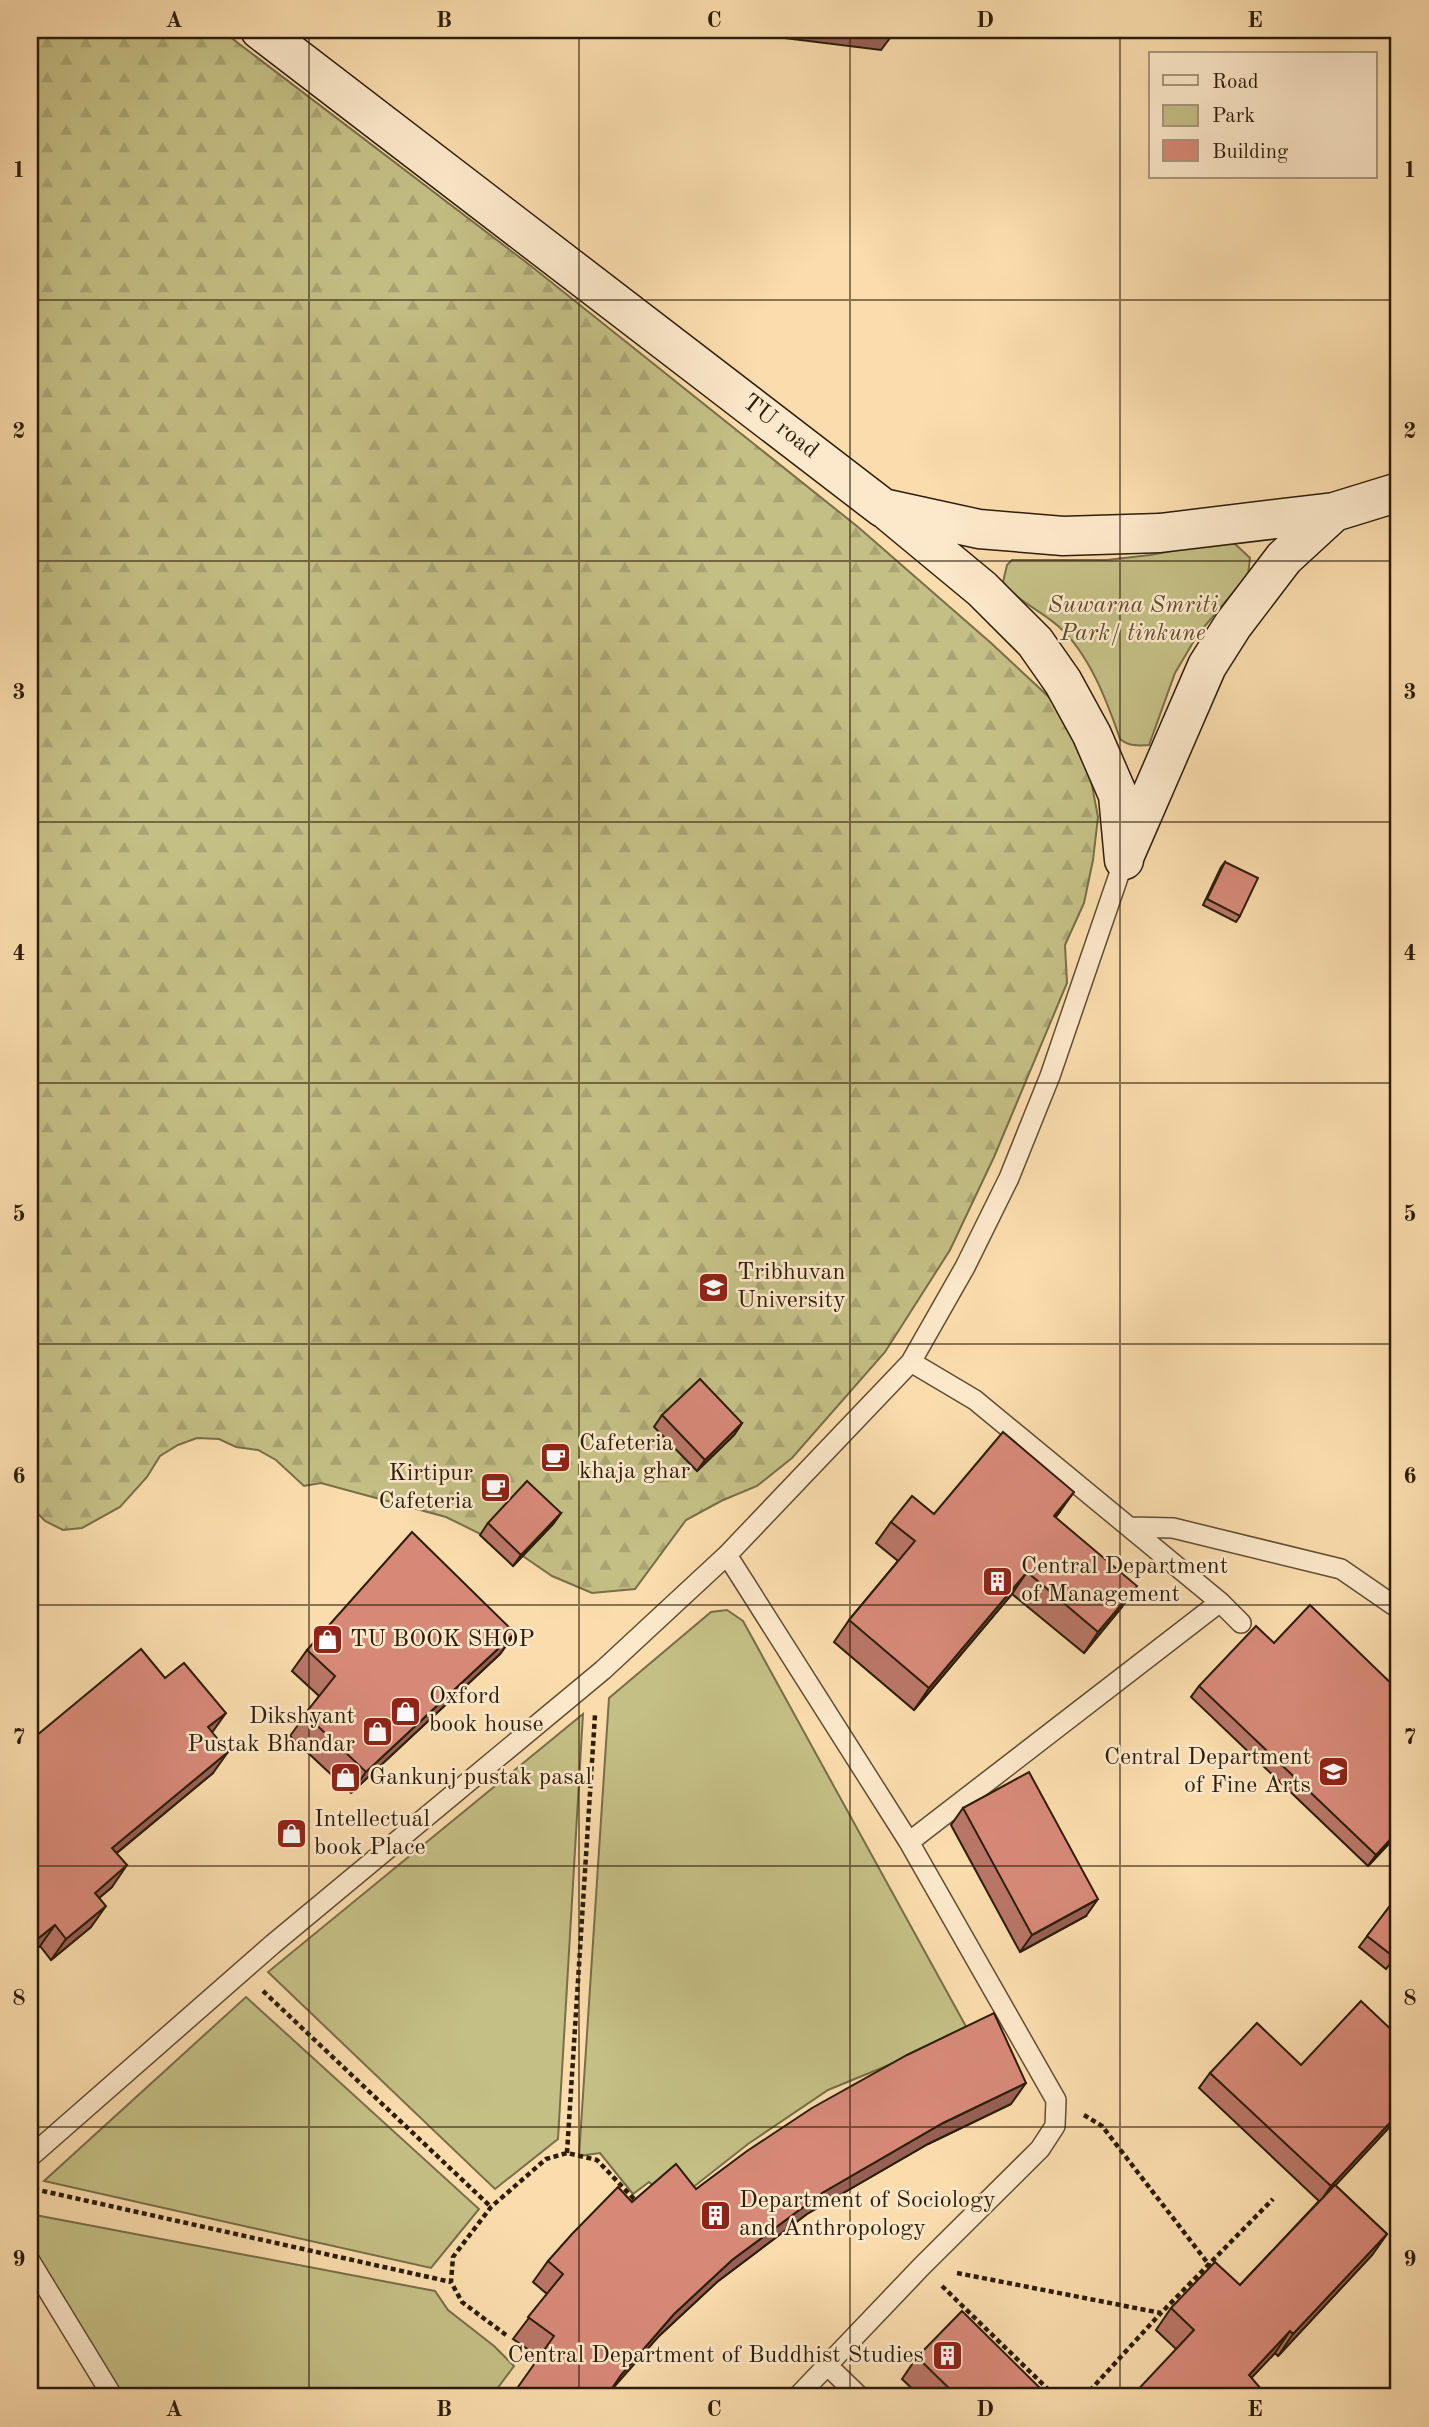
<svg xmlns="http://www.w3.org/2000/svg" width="1429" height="2427" font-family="'Old Standard TT',serif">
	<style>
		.green { fill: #c4bf85; stroke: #786e47; stroke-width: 2 }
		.forest { fill: url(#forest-firs); stroke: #786e47; stroke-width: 2 }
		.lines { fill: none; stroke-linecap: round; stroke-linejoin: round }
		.lane-casing { stroke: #604d32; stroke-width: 22 }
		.secondary-casing { stroke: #2d1d09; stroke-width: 41 }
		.path { stroke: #2d1d09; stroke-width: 4.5; stroke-dasharray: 5 3.5; stroke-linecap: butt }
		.lane { stroke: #fce8ca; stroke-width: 19 }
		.secondary { stroke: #fce8ca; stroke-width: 38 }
		.wall { fill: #b97667; stroke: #2d1d09; stroke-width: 2 }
		.shaded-wall { fill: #966054; stroke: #2d1d09; stroke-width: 2 }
		.building { fill: #d78978; stroke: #2d1d09; stroke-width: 2 }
		.grid { fill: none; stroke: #2d1d09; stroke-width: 2; stroke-opacity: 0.55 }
		.labels { text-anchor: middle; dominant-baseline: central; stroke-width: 5; stroke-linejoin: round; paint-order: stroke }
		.street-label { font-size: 24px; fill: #2d1d09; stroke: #fce8ca }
		.park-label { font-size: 24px; font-style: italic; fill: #5a4e2e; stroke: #fce8ca }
		.poi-label { font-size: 24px; fill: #2d1d09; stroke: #fce8ca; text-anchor: start }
		.neatline { fill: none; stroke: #2d1d09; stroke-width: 2.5 }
		.grid-label { font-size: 23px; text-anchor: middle; font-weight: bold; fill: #2d1d09 }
	</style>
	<defs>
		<pattern id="forest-firs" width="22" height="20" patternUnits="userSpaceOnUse" patternTransform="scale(1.75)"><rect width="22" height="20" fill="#c4bf85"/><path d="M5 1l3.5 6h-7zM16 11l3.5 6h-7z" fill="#a9a472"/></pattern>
	</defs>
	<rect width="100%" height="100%" fill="#fadcad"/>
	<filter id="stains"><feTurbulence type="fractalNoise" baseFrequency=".00286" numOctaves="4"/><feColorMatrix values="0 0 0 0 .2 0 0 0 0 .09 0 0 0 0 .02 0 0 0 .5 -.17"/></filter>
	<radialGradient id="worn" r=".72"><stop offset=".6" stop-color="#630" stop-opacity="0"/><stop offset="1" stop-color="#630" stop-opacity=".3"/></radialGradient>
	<path class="green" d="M1225,541L1234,543L1250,558L1248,575L1198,634L1175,673L1149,745C1138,746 1128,746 1120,739C1107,701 1089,653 1058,626C1040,610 1017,601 1003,582L1007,565L1012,560H1107L1150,555Z
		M727,1610L743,1621L969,2032L828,2090L748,2144L673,2203L649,2182L633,2194L600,2153L579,2156L609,1698L711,1612Z
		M583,1714L558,2139L495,2189L268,1972Z
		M246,1997L479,2209L431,2268L44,2181Z
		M30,2214L435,2291L448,2310L494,2346L514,2366L491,2397H107L30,2271Z"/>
	<path class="forest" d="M30,30H221L531,266L858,527L991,643L1051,699L1073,737L1090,775L1098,817L1093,860L1084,903L1065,945L1067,983L994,1157L950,1250L885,1352L792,1458L757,1486L721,1501L686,1520L635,1589L592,1593L552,1576L517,1552L446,1517L321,1483L304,1486L276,1460L258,1450L236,1447L219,1439L197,1438L178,1445L160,1456L147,1477L120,1507L82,1528L63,1530L45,1521L30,1505Z"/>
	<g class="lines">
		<defs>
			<path id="lane" d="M911,1362L975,1400L1220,1602L1241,1623
				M1130,1527L1173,1528L1341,1569L1399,1609
				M727,1555L909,1842L1056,2100L1055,2126L1040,2149L922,2266L797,2397
				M909,1842L1220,1602
				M30,2157L273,1944L603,1670L727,1555L911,1362L965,1267L1009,1178L1050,1076L1124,860
				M30,2261L113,2397
				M827,2365L860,2397"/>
			<path id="secondary" d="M260,30L883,508L979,529L1063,536L1160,533L1334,512L1399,492
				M889,512L982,589L1035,642L1063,682L1092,735L1118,795L1124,860
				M1125,855L1207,666L1233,625L1284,558L1334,512"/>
		</defs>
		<use href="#lane" class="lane-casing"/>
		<use href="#secondary" class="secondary-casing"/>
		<path class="path" d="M263,1991L491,2207
			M1084,2115L1102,2126L1210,2266
			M567,2153L595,1715
			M34,2189L451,2282
			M957,2273L1161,2313L1273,2199
			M942,2286L1056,2397
			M506,2335L462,2302L451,2282L453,2257L491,2207L546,2159L567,2153L597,2160L635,2200
			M1084,2397L1160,2314"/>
		<use href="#lane" class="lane"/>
		<use href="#secondary" class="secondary"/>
	</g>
	<path class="wall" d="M1225,862L1240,916L1236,922L1203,905L1221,867Z
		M662,1415L742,1423L734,1435L697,1471L654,1427Z
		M561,1513L553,1524L513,1566L480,1535L488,1523Z
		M1059,1513L1055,1518L1122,1607L1084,1653L1012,1594L914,1710L834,1642L849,1620L898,1561L876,1543L891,1522L934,1514Z
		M515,1633L500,1654L351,1793L290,1736L319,1696L292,1671L307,1650Z
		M1274,1643L1399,1833L1368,1866L1191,1697L1199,1686Z
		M212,1732L213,1773L117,1853L112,1887L99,1898L91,1927L51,1960L40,1946L30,1954V1741Z
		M963,1808L1086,1916L1020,1952L951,1825Z
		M1399,1894V1952L1386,1969L1359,1947Z
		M1210,2073L1335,2185L1387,2234L1372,2255L1278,2356L1275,2353L1251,2378L1176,2349L1156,2330L1171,2308L1240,2285L1319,2201L1199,2088Z
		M1011,2104L928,2144L807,2214L717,2282L659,2336L539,2357L513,2339L547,2294L533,2282L548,2261L632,2202L696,2189Z
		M917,2357L1049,2397H921L902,2379Z"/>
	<path class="shaded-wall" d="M746,30H861L893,34L881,50L744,33Z
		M742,1423L734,1435L697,1471L705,1460Z
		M1074,1492L1059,1513L1039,1538L1054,1516Z
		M561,1513L553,1524L513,1566L521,1555Z
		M1027,1572L1012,1594L914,1710L929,1688Z
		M1137,1586L1122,1607L1084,1653L1098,1632Z
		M515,1633L500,1654L351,1793L366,1772Z
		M226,1713L211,1734L208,1727Z
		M228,1752L213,1773L97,1869L112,1848Z
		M1399,1830V1833L1368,1866L1376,1855Z
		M127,1865L112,1887L80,1914L95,1893Z
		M1098,1899L1086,1916L1020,1952L1032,1935Z
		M106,1906L91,1927L51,1960L66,1939Z
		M55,1925L40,1946L30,1954V1945Z
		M1026,2083L1011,2104L928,2144L807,2214L717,2282L659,2336L606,2396L621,2375L674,2314L732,2260L822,2193L943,2123Z
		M1399,2113V2117L1320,2202L1331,2186Z
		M1387,2234L1372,2255L1278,2356L1293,2334Z
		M1290,2331L1275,2353L1234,2396L1249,2375Z"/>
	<path class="building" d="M861,30H893V34Z
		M1225,862L1258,878L1240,916L1207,899Z
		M700,1379L742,1423L705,1460L662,1415Z
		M1003,1432L1074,1492L1054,1516L1137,1586L1098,1632L1027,1572L929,1688L849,1620L915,1541L891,1522L912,1496L934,1514Z
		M527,1481L561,1513L521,1555L488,1523Z
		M412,1532L515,1633L366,1772L305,1714L335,1676L307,1650Z
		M1310,1605L1399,1691V1830L1376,1855L1199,1686L1256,1626L1274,1643Z
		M141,1649L165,1678L184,1663L226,1713L208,1727L228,1752L112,1848L127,1865L95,1893L106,1906L66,1939L55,1925L30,1945V1741Z
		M1029,1772L1098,1899L1032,1935L963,1808Z
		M1399,1894V1951L1394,1957L1367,1936Z
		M1361,2001L1399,2037V2113L1331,2186L1210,2073L1257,2023L1301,2065Z
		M994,2013L1026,2083L943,2123L822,2193L732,2260L674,2314L621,2375L606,2397H511L554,2336L528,2317L563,2274L548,2261L572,2234L618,2187L632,2202L676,2164L696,2189L747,2151L812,2108L907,2055Z
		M1335,2185L1387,2234L1293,2334L1290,2331L1249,2375L1268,2397H1131L1194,2330L1171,2308L1215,2262L1240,2285Z
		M962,2311L1049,2397H958L917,2357Z"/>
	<path class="grid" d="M309,30V2397M579,30V2397M850,30V2397M1120,30V2397M30,300H1399M30,561H1399M30,822H1399M30,1083H1399M30,1344H1399M30,1605H1399M30,1866H1399M30,2127H1399"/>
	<defs>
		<symbol id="university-square" viewBox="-11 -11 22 22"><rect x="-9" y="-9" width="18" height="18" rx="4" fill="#8f2418" stroke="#fce8ca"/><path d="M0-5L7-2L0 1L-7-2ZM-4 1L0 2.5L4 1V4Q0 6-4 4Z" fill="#fff"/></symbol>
		<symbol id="cafe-square" viewBox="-11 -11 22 22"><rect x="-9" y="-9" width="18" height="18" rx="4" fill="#8f2418" stroke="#fce8ca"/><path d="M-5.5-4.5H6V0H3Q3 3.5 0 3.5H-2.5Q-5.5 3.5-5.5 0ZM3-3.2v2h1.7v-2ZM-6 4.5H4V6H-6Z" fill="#fff"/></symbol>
		<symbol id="building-square" viewBox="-11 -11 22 22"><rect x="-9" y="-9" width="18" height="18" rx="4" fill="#8f2418" stroke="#fce8ca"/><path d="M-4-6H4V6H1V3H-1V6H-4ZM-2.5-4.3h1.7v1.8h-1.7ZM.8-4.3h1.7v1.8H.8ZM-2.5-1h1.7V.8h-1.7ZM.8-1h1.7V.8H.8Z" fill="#fff"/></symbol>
		<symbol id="shop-square" viewBox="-11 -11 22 22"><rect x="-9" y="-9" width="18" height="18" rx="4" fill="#8f2418" stroke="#fce8ca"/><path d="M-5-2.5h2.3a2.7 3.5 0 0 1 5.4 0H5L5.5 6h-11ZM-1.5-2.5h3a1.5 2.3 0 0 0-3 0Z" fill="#fff"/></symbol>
	</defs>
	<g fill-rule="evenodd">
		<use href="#university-square" x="696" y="1270" width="35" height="35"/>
		<use href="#cafe-square" x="538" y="1440" width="35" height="35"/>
		<use href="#cafe-square" x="478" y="1470" width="35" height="35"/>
		<use href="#building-square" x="980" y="1564" width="35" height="35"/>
		<use href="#shop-square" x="310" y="1622" width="35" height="35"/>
		<use href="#shop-square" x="388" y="1694" width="35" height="35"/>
		<use href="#shop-square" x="360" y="1714" width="35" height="35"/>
		<use href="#university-square" x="1316" y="1754" width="35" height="35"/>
		<use href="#shop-square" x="328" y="1760" width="35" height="35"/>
		<use href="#shop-square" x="274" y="1816" width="35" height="35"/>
		<use href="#building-square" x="698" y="2198" width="35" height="35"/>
		<use href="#building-square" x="930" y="2338" width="35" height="35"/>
	</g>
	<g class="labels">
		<g class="street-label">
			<text transform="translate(780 427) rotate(38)">TU road</text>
		</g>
		<g class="park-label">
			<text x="1133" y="606">Suwarna Smriti<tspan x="1133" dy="28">Park/ tinkune</tspan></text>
		</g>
		<g class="poi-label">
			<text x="737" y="1273">Tribhuvan<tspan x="737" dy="28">University</tspan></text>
			<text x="579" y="1444">Cafeteria<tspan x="579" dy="28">khaja ghar</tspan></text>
			<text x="473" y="1474" text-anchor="end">Kirtipur<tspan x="473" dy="28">Cafeteria</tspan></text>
			<text x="1021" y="1567">Central Department<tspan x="1021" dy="28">of Management</tspan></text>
			<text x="350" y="1640">TU BOOK SHOP</text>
			<text x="429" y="1697">Oxford<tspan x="429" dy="28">book house</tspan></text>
			<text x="355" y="1717" text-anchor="end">Dikshyant<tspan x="355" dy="28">Pustak Bhandar</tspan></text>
			<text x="1311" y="1758" text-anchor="end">Central Department<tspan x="1311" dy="28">of Fine Arts</tspan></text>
			<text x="369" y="1778">Gankunj pustak pasal</text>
			<text x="314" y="1820">Intellectual<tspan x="314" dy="28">book Place</tspan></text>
			<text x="739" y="2201">Department of Sociology<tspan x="739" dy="28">and Anthropology</tspan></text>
			<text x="924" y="2356" text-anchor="end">Central Department of Buddhist Studies</text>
		</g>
	</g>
	<rect width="1429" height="2427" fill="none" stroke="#fadcad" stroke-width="77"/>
	<rect x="1149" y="52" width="228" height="126" fill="#fce8ca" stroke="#a9977d" stroke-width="2"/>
	<rect x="1163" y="75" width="35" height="10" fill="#fce8ca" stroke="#a9977d" stroke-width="2"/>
	<text x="1212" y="88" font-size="21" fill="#2d1d09">Road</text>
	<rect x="1163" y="105" width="35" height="21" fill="#c4bf85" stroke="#a9977d" stroke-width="2"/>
	<text x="1212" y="122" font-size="21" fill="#2d1d09">Park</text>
	<rect x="1163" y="140" width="35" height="21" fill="#d78978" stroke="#a9977d" stroke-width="2"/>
	<text x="1212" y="158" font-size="21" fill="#2d1d09">Building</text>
	<rect x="38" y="38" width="1352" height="2350" class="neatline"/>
	<g class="grid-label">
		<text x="174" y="27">A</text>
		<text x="444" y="27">B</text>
		<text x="714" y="27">C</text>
		<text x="985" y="27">D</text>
		<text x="1255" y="27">E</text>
		<text x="19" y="177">1</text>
		<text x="1410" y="177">1</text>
		<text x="19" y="438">2</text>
		<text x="1410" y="438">2</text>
		<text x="19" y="699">3</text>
		<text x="1410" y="699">3</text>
		<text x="19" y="960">4</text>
		<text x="1410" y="960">4</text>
		<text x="19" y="1221">5</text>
		<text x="1410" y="1221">5</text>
		<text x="19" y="1483">6</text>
		<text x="1410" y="1483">6</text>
		<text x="19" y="1744">7</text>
		<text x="1410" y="1744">7</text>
		<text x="19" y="2005">8</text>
		<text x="1410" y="2005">8</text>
		<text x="19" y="2266">9</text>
		<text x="1410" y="2266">9</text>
		<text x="174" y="2416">A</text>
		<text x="444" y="2416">B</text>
		<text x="714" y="2416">C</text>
		<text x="985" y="2416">D</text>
		<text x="1255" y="2416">E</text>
	</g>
	<rect width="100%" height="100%" filter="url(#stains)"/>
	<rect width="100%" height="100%" fill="url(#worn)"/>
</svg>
